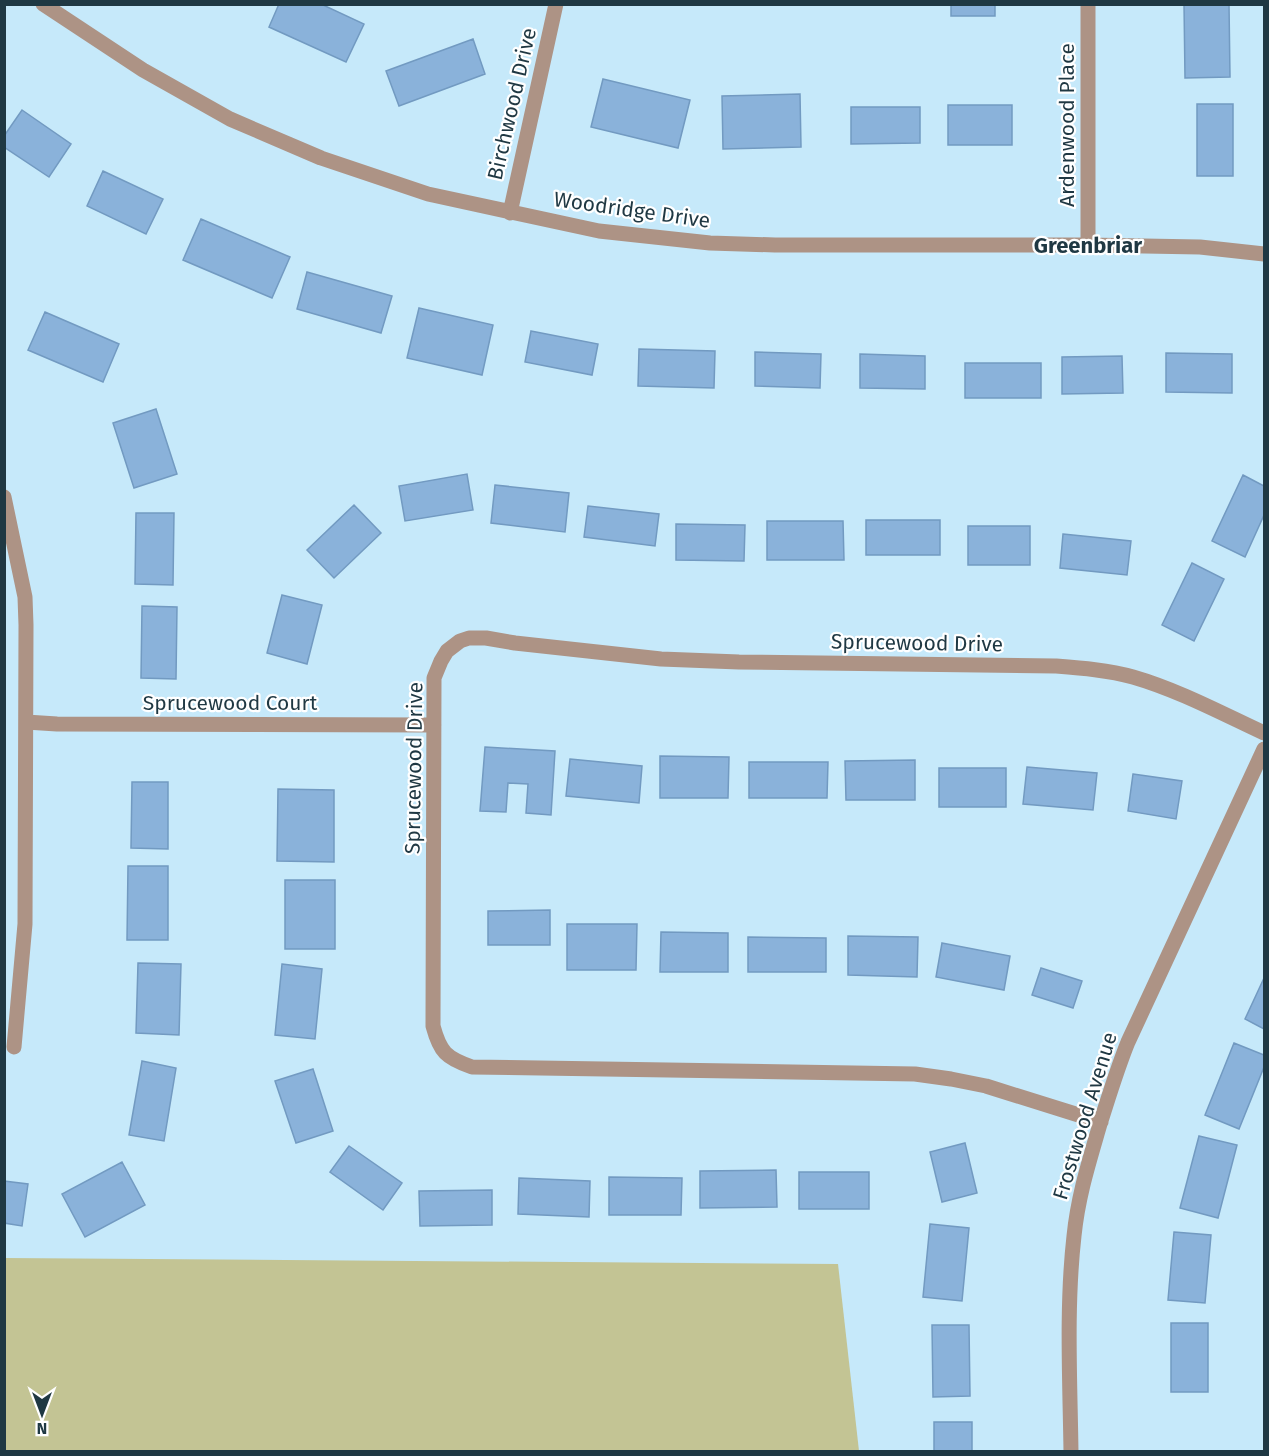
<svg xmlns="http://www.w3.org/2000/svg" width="1269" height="1456" font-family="'Fira Sans',sans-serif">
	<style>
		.green { fill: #c3c494 }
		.building { fill: #8ab2da; stroke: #729ac1; stroke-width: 1.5 }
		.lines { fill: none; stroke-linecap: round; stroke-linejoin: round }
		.minor { stroke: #ad9385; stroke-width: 15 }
		.labels { text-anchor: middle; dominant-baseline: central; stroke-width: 4.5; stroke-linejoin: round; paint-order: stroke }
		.street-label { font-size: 21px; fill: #1f3843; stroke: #fff }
		.neighbourhood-label { font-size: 22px; font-weight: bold; fill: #1f3843; stroke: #fff }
	</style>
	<rect width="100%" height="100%" fill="#c6e9fa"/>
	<path class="green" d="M5,1258L838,1264L859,1451H5Z"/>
	<path class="building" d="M279,4H321L364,24L346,62L269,27Z
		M951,4H995V16H951Z
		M1184,4H1229L1230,77L1185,78Z
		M473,39L485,74L399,106L386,71Z
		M603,79L690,100L678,148L591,127Z
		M800,94L801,147L723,149L722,96Z
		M1197,104H1233V176H1197Z
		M948,105H1012V145H948Z
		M851,107H920V143L851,144Z
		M22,110L71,144L49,177L4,147V136Z
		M103,171L163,199L146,234L87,206Z
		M201,219L290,257L272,298L183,260Z
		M307,272L392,296L381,333L297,309Z
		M419,308L493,325L482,375L407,358Z
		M45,312L119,344L103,382L28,350Z
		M531,331L598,344L592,375L525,362Z
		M639,349L715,351L714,388L638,386Z
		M755,352L821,354L820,388L755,386Z
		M1166,353L1232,354V393L1166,392Z
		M860,354L925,356V389L860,388Z
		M1122,356L1123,393L1062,394V357Z
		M965,363H1041V398H965Z
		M156,409L177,474L134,488L113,423Z
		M467,474L473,510L405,521L399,486Z
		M1243,475L1264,486V515L1245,557L1212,541Z
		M495,485L569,493L565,532L491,523Z
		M354,505L381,533L334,578L307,550Z
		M588,506L659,514L655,546L584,537Z
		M136,513H174L173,585L135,584Z
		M866,520H940V555H866Z
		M767,521H843L844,560H767Z
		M676,524L745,525L744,561L676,560Z
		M968,526H1030V565H968Z
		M1063,534L1131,541L1127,575L1060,568Z
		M1192,563L1224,579L1194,641L1162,625Z
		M282,595L322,605L307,664L267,653Z
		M142,606L177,607L176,679L141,678Z
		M485,747L555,751L551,815L526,813L528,784L508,783L506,812L480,811Z
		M660,756L729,757L728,798H660Z
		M570,759L642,766L639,803L566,796Z
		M915,760V800H846L845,761Z
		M749,762H828L827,798H749Z
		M1027,767L1097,773L1093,810L1023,804Z
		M939,768H1006V807H939Z
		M1133,774L1182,781L1176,819L1128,811Z
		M132,782H168V849L131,848Z
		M278,789L334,790V862L277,861Z
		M128,866H168V940H127Z
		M285,880H335V949H285Z
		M550,910V945H488V911Z
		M567,924H637L636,970H567Z
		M661,932L728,933V972H660Z
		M848,936L918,937L917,977L848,975Z
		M748,937L826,938V972H748Z
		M942,943L1010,956L1004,990L936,977Z
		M138,963L181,964L179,1035L136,1033Z
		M282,964L322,969L315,1039L275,1035Z
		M1041,968L1082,981L1073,1008L1032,995Z
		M1264,978V1029L1245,1019Z
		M1234,1043L1264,1055V1067L1239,1129L1205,1115Z
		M142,1061L176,1068L164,1141L129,1135Z
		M313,1069L333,1131L296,1143L275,1081Z
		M1199,1136L1237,1145L1218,1218L1180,1208Z
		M965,1143L977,1193L942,1202L930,1152Z
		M349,1146L402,1183L383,1210L330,1172Z
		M122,1162L145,1205L85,1237L62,1194Z
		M776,1170L777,1207L700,1208V1171Z
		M799,1172H869V1209H799Z
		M609,1177L682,1178L681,1215H609Z
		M519,1178L590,1181L589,1217L518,1214Z
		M4,1181L28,1184L22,1226L4,1223Z
		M492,1190V1225L420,1226L419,1191Z
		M930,1224L969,1228L962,1301L923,1297Z
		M1174,1232L1211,1235L1205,1303L1168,1300Z
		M1171,1323H1208V1392H1171Z
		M932,1325H969L970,1396L933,1397Z
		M934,1422H972V1452H934Z"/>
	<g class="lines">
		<path class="minor" d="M43,4L143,70L230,119L321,158L428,194L599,231L710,243L775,245H1088L1200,247L1264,254
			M510,213L556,4
			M1088,245V4
			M4,497L25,597L26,625L25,924L14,1047
			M26,722L57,724L434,725
			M1101,1122L986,1086L951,1079L915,1074L472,1067C446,1058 440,1052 433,1026L434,678L441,661L447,651L460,641L469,638H486L515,643L661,659L739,662L1055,666C1081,668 1108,670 1133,677C1178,690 1221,713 1264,733
			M1071,1452C1070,1380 1066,1307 1074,1236C1078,1196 1089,1162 1100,1124C1109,1096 1117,1069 1128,1042L1264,749"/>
	</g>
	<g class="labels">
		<g class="street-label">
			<text transform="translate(512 104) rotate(-77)">Birchwood Drive</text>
			<text transform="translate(1067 125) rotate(-90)">Ardenwood Place</text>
			<text transform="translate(632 210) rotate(8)">Woodridge Drive</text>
			<text transform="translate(917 643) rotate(1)">Sprucewood Drive</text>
			<text x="230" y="703">Sprucewood Court</text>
			<text transform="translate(414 768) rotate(-89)">Sprucewood Drive</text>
			<text transform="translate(1085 1116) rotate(-73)">Frostwood Avenue</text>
		</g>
		<g class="neighbourhood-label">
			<text x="1088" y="245">Greenbriar</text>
		</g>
	</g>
	<rect width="1269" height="1456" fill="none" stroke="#1f3843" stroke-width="12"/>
	<g transform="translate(42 1414) rotate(180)" stroke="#ffffff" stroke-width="4.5" paint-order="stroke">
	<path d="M0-4.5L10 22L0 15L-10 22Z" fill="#1f3843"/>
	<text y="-9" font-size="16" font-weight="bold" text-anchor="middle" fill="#1f3843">N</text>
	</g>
</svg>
